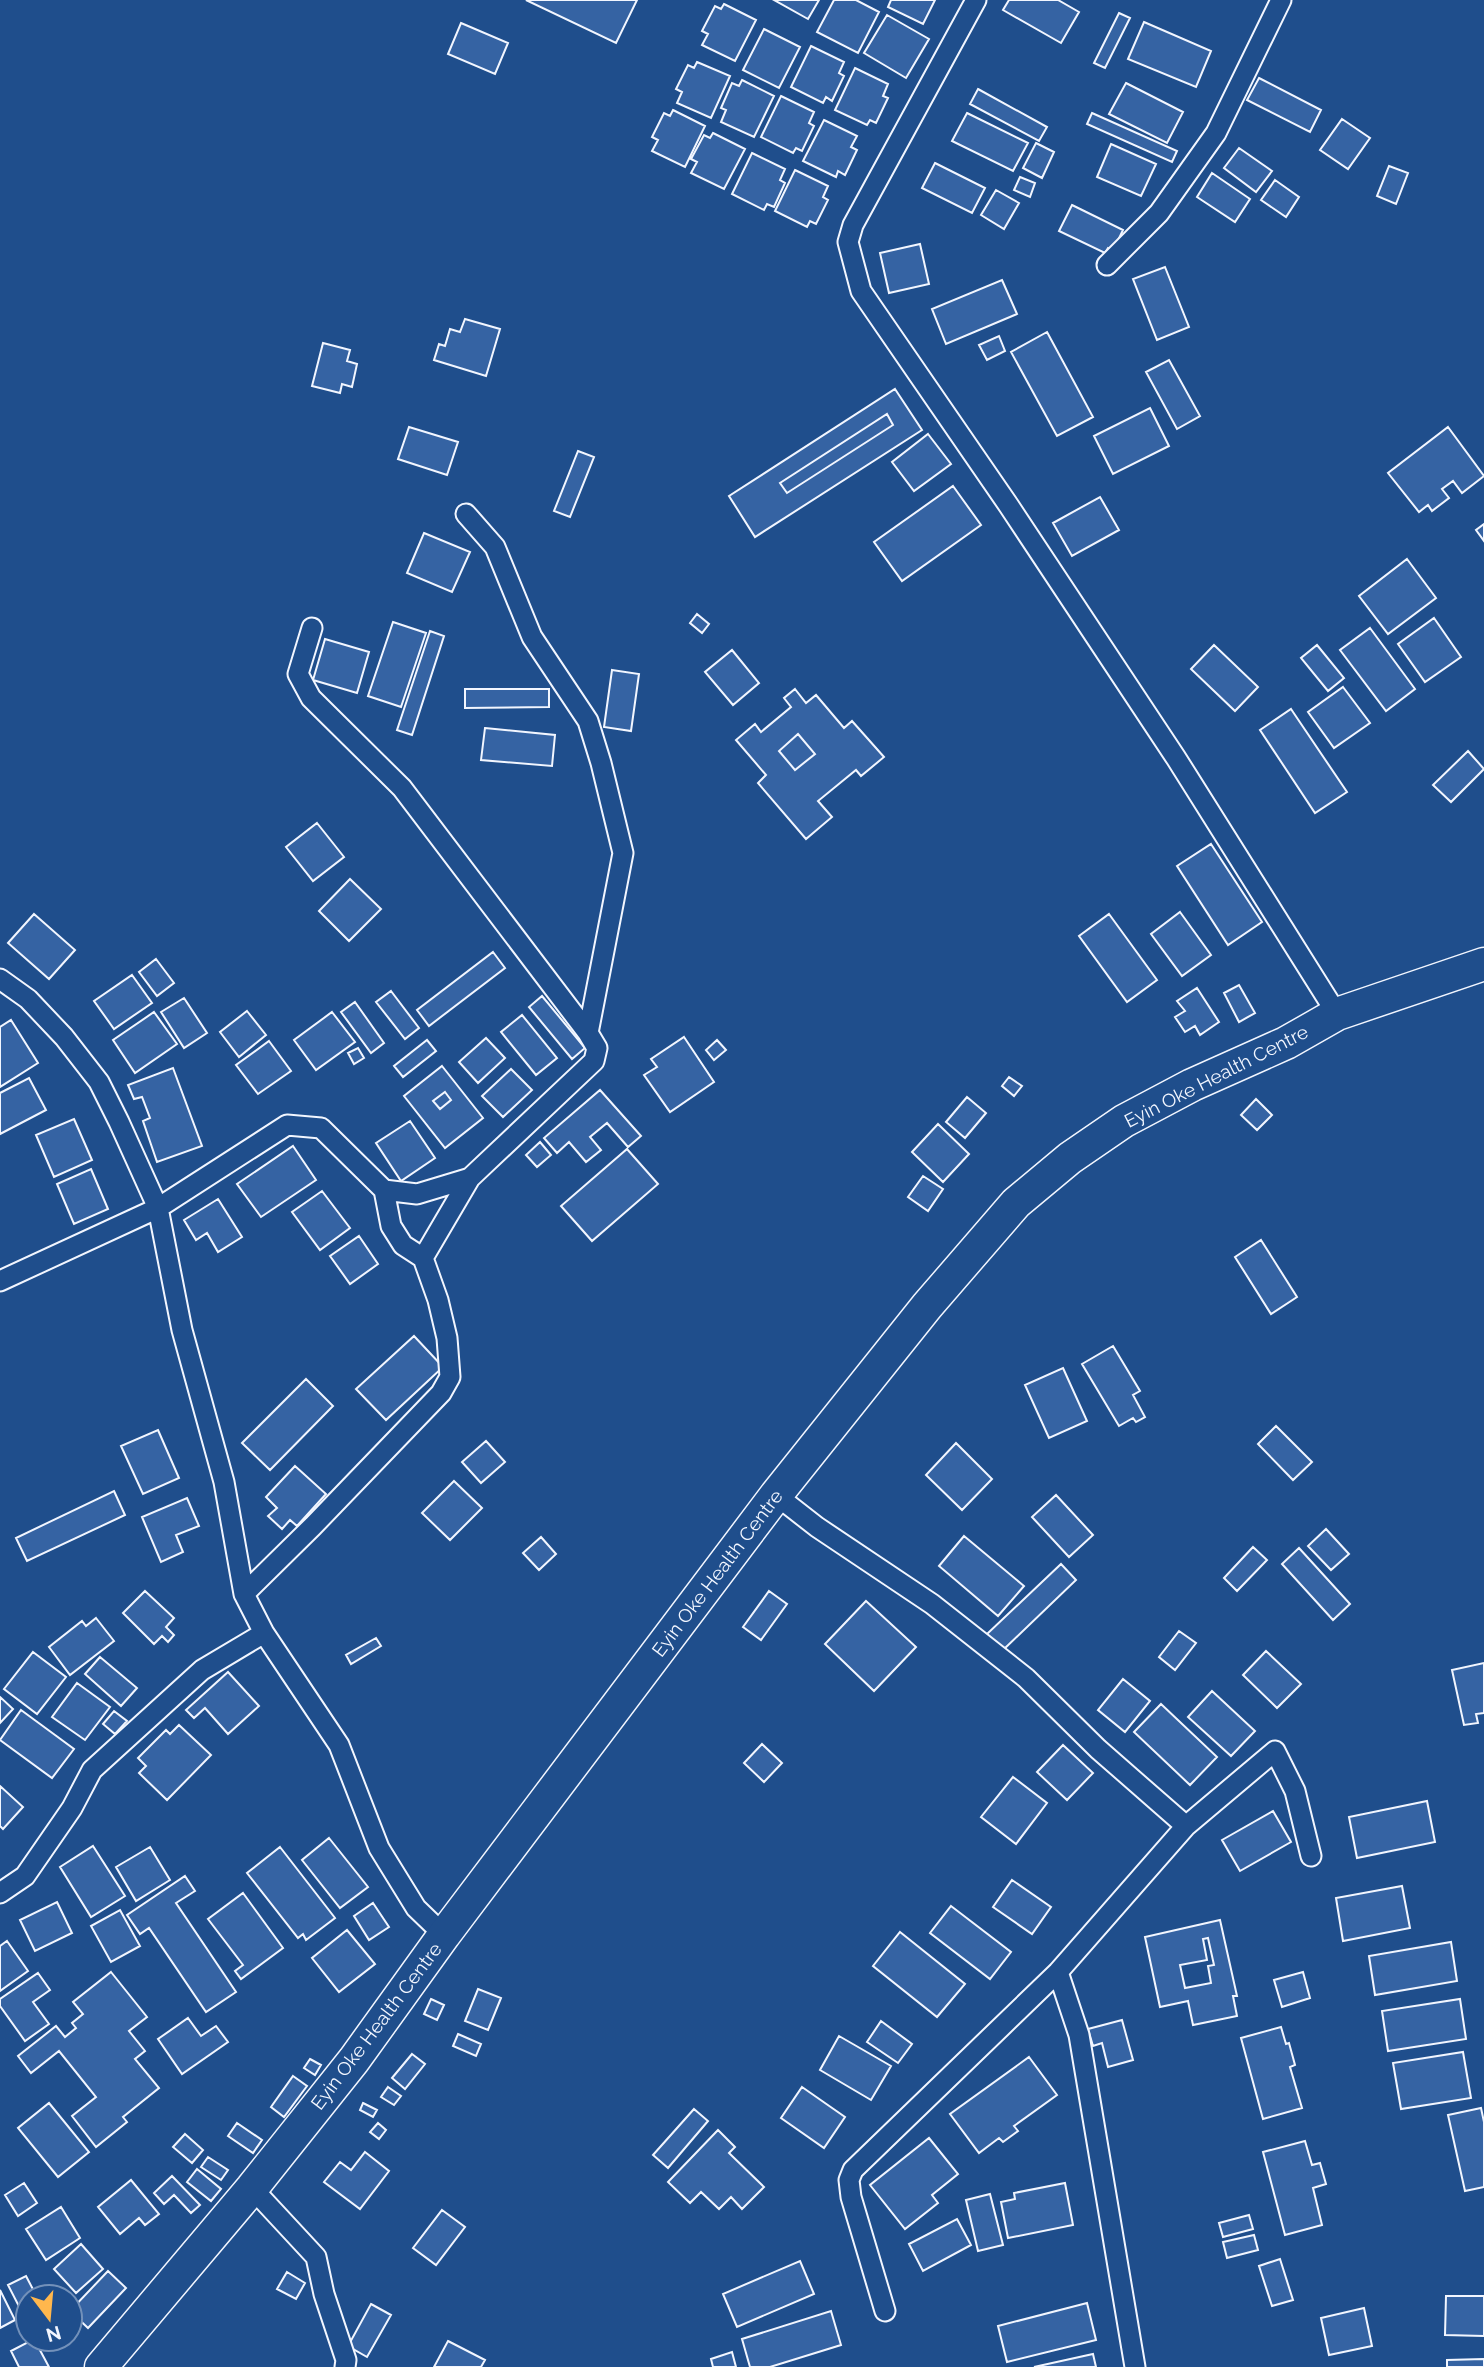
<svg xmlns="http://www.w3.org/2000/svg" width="1484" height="2367" font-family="Raleway,sans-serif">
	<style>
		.building { fill: #3563a3; stroke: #f2f6ff; stroke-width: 2; fill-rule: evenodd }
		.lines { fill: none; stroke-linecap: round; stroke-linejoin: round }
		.minor-casing { stroke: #f2f6ff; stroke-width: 23 }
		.primary-casing { stroke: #f2f6ff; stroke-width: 35 }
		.minor { stroke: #1f4e8c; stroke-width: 19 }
		.primary { stroke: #1f4e8c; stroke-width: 32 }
		.labels { text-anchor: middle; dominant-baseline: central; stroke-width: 5; stroke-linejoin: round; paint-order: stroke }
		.street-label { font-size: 19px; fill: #f2f6ff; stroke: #1f4e8c }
	</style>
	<rect width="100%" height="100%" fill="#1f4e8c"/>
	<path class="building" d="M526,0H637L616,43Z
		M774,0H819L808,19Z
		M834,0H856L879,12L858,53L817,32Z
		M891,0H935L923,24L888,7Z
		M1009,0H1058L1079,12L1061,43L1003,10Z
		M724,4L756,20L735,61L702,45L708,34L702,31L715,6L721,9Z
		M1119,13L1130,18L1105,68L1094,63Z
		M887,15L929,39L906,78L864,53Z
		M1144,22L1211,51L1196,87L1128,59Z
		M461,23L508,43L495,74L448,54Z
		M764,29L800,47L779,88L743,70Z
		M811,46L844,62L839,73L844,76L832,101L826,97L823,103L791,87Z
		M697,62L730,76L711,118L677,103L682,92L676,89L688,65L694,68Z
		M855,68L888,84L883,96L888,98L876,123L870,120L867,125L835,110Z
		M1259,78L1321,110L1310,132L1247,100Z
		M742,80L774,96L754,137L721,122L726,110L721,108L732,83L739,86Z
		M1126,83L1183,112L1167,143L1109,114Z
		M978,89L1047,127L1039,141L970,104Z
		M781,96L814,112L809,123L814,126L802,151L796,148L793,153L761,137Z
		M673,110L705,126L685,167L652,151L658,140L652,137L664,113L670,116Z
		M967,113L1028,143L1013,171L952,141Z
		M1092,113L1177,151L1172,162L1087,124Z
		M1342,119L1370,138L1348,169L1320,150Z
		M824,120L857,136L851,147L857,150L845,175L838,171L836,177L803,161Z
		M713,133L745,149L724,189L691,173L697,162L691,159L704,135L710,138Z
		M1036,143L1054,152L1042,178L1023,168Z
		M1111,144L1156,164L1141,196L1097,177Z
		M1239,148L1272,171L1256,192L1224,168Z
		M752,153L785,169L780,180L785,183L774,207L767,204L764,210L732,194Z
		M935,163L985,188L972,213L922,188Z
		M1389,166L1408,173L1396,204L1377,196Z
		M795,170L828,186L823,197L828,200L816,224L810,221L807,227L775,211Z
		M1212,173L1250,199L1235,222L1197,197Z
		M1020,177L1035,183L1030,197L1014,190Z
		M1275,180L1299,197L1286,217L1261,200Z
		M996,190L1019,203L1004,229L981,215Z
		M1072,205L1123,230L1113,251L1108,248L1105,253L1059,231Z
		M920,244L929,284L889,293L880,253Z
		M1165,267L1189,327L1157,340L1133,279Z
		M1002,280L1017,314L946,344L932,309Z
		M465,319L500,329L486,376L434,360L439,344L445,346L450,329L460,332Z
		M1047,332L1093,417L1057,436L1011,352Z
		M999,336L1005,351L987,360L979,345Z
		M323,343L350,350L347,361L357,364L352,387L342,384L340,393L312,386Z
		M1169,360L1200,416L1177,429L1146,372Z
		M895,389L922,430L755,537L729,496ZM887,414L893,425L787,493L780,483Z
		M1150,408L1169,446L1113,474L1094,436Z
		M887,414L893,425L787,493L780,483Z
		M409,427L458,442L447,475L398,459Z
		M1448,427L1484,476L1462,493L1453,481L1442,489L1449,498L1432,511L1428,505L1419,512L1388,473Z
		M928,434L951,464L914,491L892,462Z
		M578,451L594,457L570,517L554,511Z
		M953,486L981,525L902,581L874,542Z
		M1100,497L1119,530L1072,556L1053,523Z
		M1484,524V541L1476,530Z
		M424,533L470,552L452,592L407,573Z
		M1407,559L1436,598L1388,634L1359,596Z
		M697,614L709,624L702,633L690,623Z
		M1434,618L1461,657L1425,682L1398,644Z
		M393,622L426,633L401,707L368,696Z
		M1370,628L1415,689L1386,711L1340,650Z
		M430,631L444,636L412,735L397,730Z
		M325,639L369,652L357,693L313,680Z
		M1214,645L1258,687L1235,711L1191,669Z
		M1317,645L1344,678L1328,691L1301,658Z
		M732,650L759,683L733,705L705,672Z
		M612,670L639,674L631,731L604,727Z
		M1343,687L1370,723L1334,748L1308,712Z
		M465,689H549V707L465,708Z
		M795,689L806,703L816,695L844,728L852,721L884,757L861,776L856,770L818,801L832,817L806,839L758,783L766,775L736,740L755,724L761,732L791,707L784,698ZM798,734L815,754L795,770L779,751Z
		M1291,709L1347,792L1315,813L1260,730Z
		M485,728L555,735L552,766L481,760Z
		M798,734L815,754L795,770L779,751Z
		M1468,751L1484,769L1451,802L1433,785Z
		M317,823L344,857L313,881L286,847Z
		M1211,844L1262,922L1228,945L1177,866Z
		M350,879L381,909L349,941L319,911Z
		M1180,912L1211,955L1182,976L1151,934Z
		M34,914L75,950L49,979L8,943Z
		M1109,914L1157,980L1127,1002L1079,936Z
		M493,952L505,968L429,1026L417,1010Z
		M156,959L174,983L157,996L139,972Z
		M132,975L152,1003L114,1029L94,1001Z
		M1239,985L1255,1013L1239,1022L1224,993Z
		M1197,988L1219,1022L1200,1035L1195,1026L1185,1032L1175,1017L1185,1011L1177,1001Z
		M391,991L419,1028L405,1039L376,1002Z
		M542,996L585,1048L572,1059L529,1007Z
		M184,998L207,1033L184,1048L161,1012Z
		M355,1002L384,1043L371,1053L341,1012Z
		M247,1011L266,1035L239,1057L220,1032Z
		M154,1012L177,1044L135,1073L113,1040Z
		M332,1012L355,1042L316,1070L294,1040Z
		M522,1015L557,1058L536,1075L501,1032Z
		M11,1020L38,1063L0,1087V1027Z
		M684,1037L714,1082L670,1112L644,1075L657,1067L651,1059Z
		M486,1038L505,1058L478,1083L459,1062Z
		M427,1040L436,1051L403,1077L394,1066Z
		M717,1040L726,1050L714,1060L706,1050Z
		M269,1041L291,1071L258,1094L236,1065Z
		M358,1048L364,1058L354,1064L348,1053Z
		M442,1066L483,1118L445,1148L404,1096ZM445,1092L451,1100L440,1109L433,1101Z
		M173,1068L202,1146L157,1162L143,1121L150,1118L142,1097L134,1099L128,1085Z
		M511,1069L532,1090L503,1117L482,1096Z
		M1009,1077L1022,1086L1014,1096L1002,1086Z
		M29,1078L46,1110L0,1134V1093Z
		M600,1090L641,1136L628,1147L607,1123L590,1137L601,1150L586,1162L569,1142L557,1153L544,1138Z
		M445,1092L451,1100L440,1109L433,1101Z
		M967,1097L986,1113L965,1138L946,1122Z
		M1256,1099L1272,1115L1257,1130L1241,1115Z
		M74,1119L92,1160L54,1177L36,1135Z
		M410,1121L435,1158L401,1181L376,1143Z
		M938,1124L969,1154L943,1182L912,1152Z
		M540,1142L551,1155L537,1167L526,1155Z
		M293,1146L316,1180L261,1217L237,1184Z
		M627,1149L658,1184L592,1241L561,1206Z
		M91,1169L108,1209L74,1224L57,1184Z
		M923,1176L943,1189L928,1211L908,1197Z
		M322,1191L350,1228L320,1250L292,1212Z
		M218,1199L242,1237L218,1252L207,1233L196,1240L184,1220Z
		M359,1236L378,1264L350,1284L330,1256Z
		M1261,1240L1297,1297L1271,1314L1235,1257Z
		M414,1336L443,1367L386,1420L356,1389Z
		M1113,1346L1140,1391L1133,1395L1145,1417L1136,1422L1133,1418L1119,1426L1082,1364Z
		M1063,1368L1087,1421L1049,1438L1025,1385Z
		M306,1379L333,1406L270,1470L242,1443Z
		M1276,1426L1312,1462L1293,1480L1258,1444Z
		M158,1430L179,1478L143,1494L121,1446Z
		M486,1441L505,1462L481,1483L462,1462Z
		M956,1443L992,1479L962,1510L926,1475Z
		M295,1466L326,1494L297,1526L290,1520L282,1529L268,1516L277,1508L266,1497Z
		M454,1481L482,1508L450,1540L422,1513Z
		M114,1491L125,1515L27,1561L16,1538Z
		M1056,1495L1093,1535L1069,1557L1032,1517Z
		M187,1498L199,1526L176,1535L183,1552L161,1562L142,1517Z
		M1326,1529L1349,1554L1331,1570L1308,1546Z
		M964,1536L1024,1586L998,1616L939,1566Z
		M541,1537L556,1554L539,1570L523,1553Z
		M1253,1547L1267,1560L1237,1591L1224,1578Z
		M1299,1548L1350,1604L1333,1620L1282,1564Z
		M1061,1564L1076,1580L1003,1650L987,1634Z
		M145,1591L174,1618L166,1627L174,1635L168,1642L162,1636L154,1644L123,1613Z
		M769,1591L787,1604L761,1640L743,1627Z
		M866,1601L916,1647L874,1691L825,1644Z
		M96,1618L114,1641L70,1675L49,1647L82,1621L86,1626Z
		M1179,1631L1196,1643L1175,1670L1159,1657Z
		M376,1638L381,1646L351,1664L346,1655Z
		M1266,1651L1301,1684L1277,1708L1243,1675Z
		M33,1652L66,1677L37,1714L4,1689Z
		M100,1657L137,1688L121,1706L85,1674Z
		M1484,1663V1713L1476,1714L1478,1723L1464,1725L1452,1670Z
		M228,1672L259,1706L228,1734L205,1708L194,1718L186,1710Z
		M1123,1679L1150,1701L1125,1732L1098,1710Z
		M77,1683L110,1707L85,1740L52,1717Z
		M1212,1691L1255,1731L1231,1756L1188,1717Z
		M0,1697L13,1709L0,1723Z
		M1161,1704L1217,1757L1190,1785L1134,1732Z
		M21,1710L74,1749L52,1778L0,1740Z
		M114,1711L127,1721L115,1734L103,1724Z
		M179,1725L211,1755L167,1800L139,1773L146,1766L138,1758L166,1730L170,1734Z
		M762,1744L782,1763L764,1782L744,1763Z
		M1063,1745L1093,1773L1067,1800L1037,1772Z
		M1013,1777L1047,1803L1016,1844L981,1817Z
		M0,1786L23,1807L3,1829L0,1826Z
		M1427,1801L1435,1842L1357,1858L1349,1817Z
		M1273,1811L1291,1842L1240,1871L1222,1840Z
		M329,1838L368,1887L340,1908L302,1860Z
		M93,1846L125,1896L91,1917L60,1867Z
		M150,1847L170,1880L136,1901L116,1867Z
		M280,1847L335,1918L306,1940L303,1934L298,1938L247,1873Z
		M185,1876L195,1891L176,1903L236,1992L206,2012L149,1928L140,1934L127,1915Z
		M1012,1880L1051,1907L1032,1934L993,1907Z
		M1402,1886L1410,1928L1343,1941L1336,1898Z
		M243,1893L283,1948L241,1979L235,1971L243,1965L208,1919Z
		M57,1902L72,1933L35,1951L20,1920Z
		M373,1903L389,1927L369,1940L354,1916Z
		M951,1906L1011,1952L990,1979L930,1933Z
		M120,1910L140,1946L111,1962L91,1926Z
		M1220,1920L1237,1996H1233L1237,2016L1193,2025L1188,2001L1160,2007L1145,1937ZM1208,1938L1214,1965L1208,1966L1211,1983L1185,1988L1180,1965L1207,1960L1203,1939Z
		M347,1930L375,1964L339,1992L312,1958Z
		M900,1932L965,1984L937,2017L873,1966Z
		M7,1941L28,1971L0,1991V1946Z
		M1451,1942L1457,1981L1375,1995L1369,1956Z
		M111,1972L147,2017L129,2031L145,2051L135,2059L159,2088L123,2117L127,2122L96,2147L72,2116L96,2097L59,2051L31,2073L18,2056L56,2026L65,2037L76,2028L72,2023L83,2014L73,2002Z
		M1303,1972L1310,1998L1282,2007L1274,1980Z
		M38,1973L50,1990L33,2002L49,2024L25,2041L0,2006V1999Z
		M478,1989L501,1998L488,2030L465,2021Z
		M431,1999L444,2005L437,2020L424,2014Z
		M1460,1999L1466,2039L1388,2051L1382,2011Z
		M188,2018L201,2036L216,2026L228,2042L182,2074L158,2039Z
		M1122,2020L1133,2060L1108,2067L1102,2043L1093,2046L1088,2029Z
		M881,2021L912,2044L898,2063L867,2042Z
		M1281,2027L1286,2044L1289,2043L1295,2065L1290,2067L1302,2108L1263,2119L1241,2038Z
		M458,2034L481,2044L476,2056L453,2046Z
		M839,2036L891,2066L871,2100L820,2070Z
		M1463,2052L1471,2098L1401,2109L1393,2063Z
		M412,2054L425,2064L405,2089L392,2078Z
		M1029,2057L1057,2095L1014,2126L1018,2131L1003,2142L999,2138L979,2153L950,2114Z
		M310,2059L321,2065L315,2075L304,2068Z
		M293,2076L307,2086L284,2117L271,2107Z
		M388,2087L401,2096L394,2105L381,2097Z
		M802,2087L845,2117L824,2148L781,2118Z
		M49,2103L89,2152L58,2177L18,2128Z
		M363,2103L377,2110L373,2117L360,2110Z
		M1481,2108L1484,2122V2187L1465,2191L1448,2115Z
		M694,2109L708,2121L668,2168L653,2155Z
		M237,2123L262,2140L253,2153L228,2136Z
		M378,2123L386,2130L379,2139L370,2132Z
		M718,2130L735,2147L729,2153L764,2187L742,2209L731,2197L719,2209L701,2192L690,2203L668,2182Z
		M185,2134L203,2150L192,2163L173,2147Z
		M929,2138L958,2174L932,2195L938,2203L905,2229L870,2185Z
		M1305,2141L1312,2165L1320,2163L1326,2184L1313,2188L1322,2225L1285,2235L1263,2152Z
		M365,2152L389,2171L360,2209L324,2182L340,2162L351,2170Z
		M208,2157L228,2170L221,2180L201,2167Z
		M197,2169L221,2189L211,2201L187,2182Z
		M172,2176L200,2205L191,2213L174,2195L164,2204L154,2193Z
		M131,2180L159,2214L145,2225L139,2218L120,2234L98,2207Z
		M24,2183L37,2203L18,2216L5,2195Z
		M1065,2183L1073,2225L1008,2238L1001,2202L1015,2199L1014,2193Z
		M990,2194L1003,2245L978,2251L966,2200Z
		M61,2207L80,2238L46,2260L26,2229Z
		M442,2210L465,2227L436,2265L413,2248Z
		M1249,2215L1253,2229L1223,2237L1219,2223Z
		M957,2219L971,2245L923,2271L909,2244Z
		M1254,2235L1258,2250L1227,2258L1223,2242Z
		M81,2244L103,2269L76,2293L54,2269Z
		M1280,2259L1293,2300L1272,2306L1259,2266Z
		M800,2261L814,2294L737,2327L723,2294Z
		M108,2271L126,2288L88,2328L70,2311Z
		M287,2272L305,2283L296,2299L277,2289Z
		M26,2276L37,2297H28L27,2322L8,2285Z
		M0,2290L15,2320L0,2328Z
		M1446,2296H1484V2336L1445,2335Z
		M1087,2303L1096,2340L1007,2362L998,2326Z
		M371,2304L391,2315L367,2357L348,2346Z
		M1364,2308L1372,2346L1329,2355L1321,2318Z
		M831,2311L841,2345L770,2367H750L742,2339Z
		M34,2339L49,2367H19L11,2351Z
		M448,2341L485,2360L481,2367H434Z
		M732,2352L736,2367H713L711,2359Z
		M1093,2354L1096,2367H1034Z
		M1484,2359V2367H1447V2360Z"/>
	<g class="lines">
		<defs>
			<path id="minor" d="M976,0L853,225L848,242L861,291L1009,506L1176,758L1337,1014
				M1107,265L1159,213L1216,133L1281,0
				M312,628L298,674L311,698L402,788L588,1033
				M0,979L28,999L64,1037L99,1082L119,1122L158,1208L182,1330L224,1482L244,1594L264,1633L339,1745L379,1848L416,1908L444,1935
				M384,1190L417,1194L470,1178
				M423,1258L470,1178L594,1061L597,1048L588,1033L623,853L601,763L588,721L532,637L495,547L466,514
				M0,1281L158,1208L287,1125L321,1128L384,1190L391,1226L403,1245L423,1258L438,1300L447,1338L450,1377L441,1393L313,1526L244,1594
				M776,1495L817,1527L932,1604L1026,1678L1098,1749L1186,1826
				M0,1893L25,1876L72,1808L92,1770L202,1670L264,1633
				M1058,1972L1079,2035L1135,2367
				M252,2188L316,2257L324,2294L346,2360L345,2367
				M885,2311L851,2197L849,2180L853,2170L1058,1972L1186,1826L1275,1751L1295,1791L1311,1856"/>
			<path id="primary" d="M101,2367L252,2188L354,2060L444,1935L776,1495L927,1306L1016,1203L1070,1158L1124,1121L1192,1085L1286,1043L1337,1014L1484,964"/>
		</defs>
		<use href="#minor" class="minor-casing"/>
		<use href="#primary" class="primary-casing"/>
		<use href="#minor" class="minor"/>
		<use href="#primary" class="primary"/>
	</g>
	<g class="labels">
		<g class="street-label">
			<text transform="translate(1216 1076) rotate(-27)">Eyin Oke Health Centre</text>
			<text transform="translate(717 1573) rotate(-53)">Eyin Oke Health Centre</text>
			<text transform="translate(376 2026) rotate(-53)">Eyin Oke Health Centre</text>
		</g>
	</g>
	<g transform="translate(49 2318) rotate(164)"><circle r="33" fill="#1f4e8c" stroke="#7391ba" stroke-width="2"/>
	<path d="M0-5L12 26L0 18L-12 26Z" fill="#ffb74d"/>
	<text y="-10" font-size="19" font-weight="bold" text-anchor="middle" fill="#f2f6ff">N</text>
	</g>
</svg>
